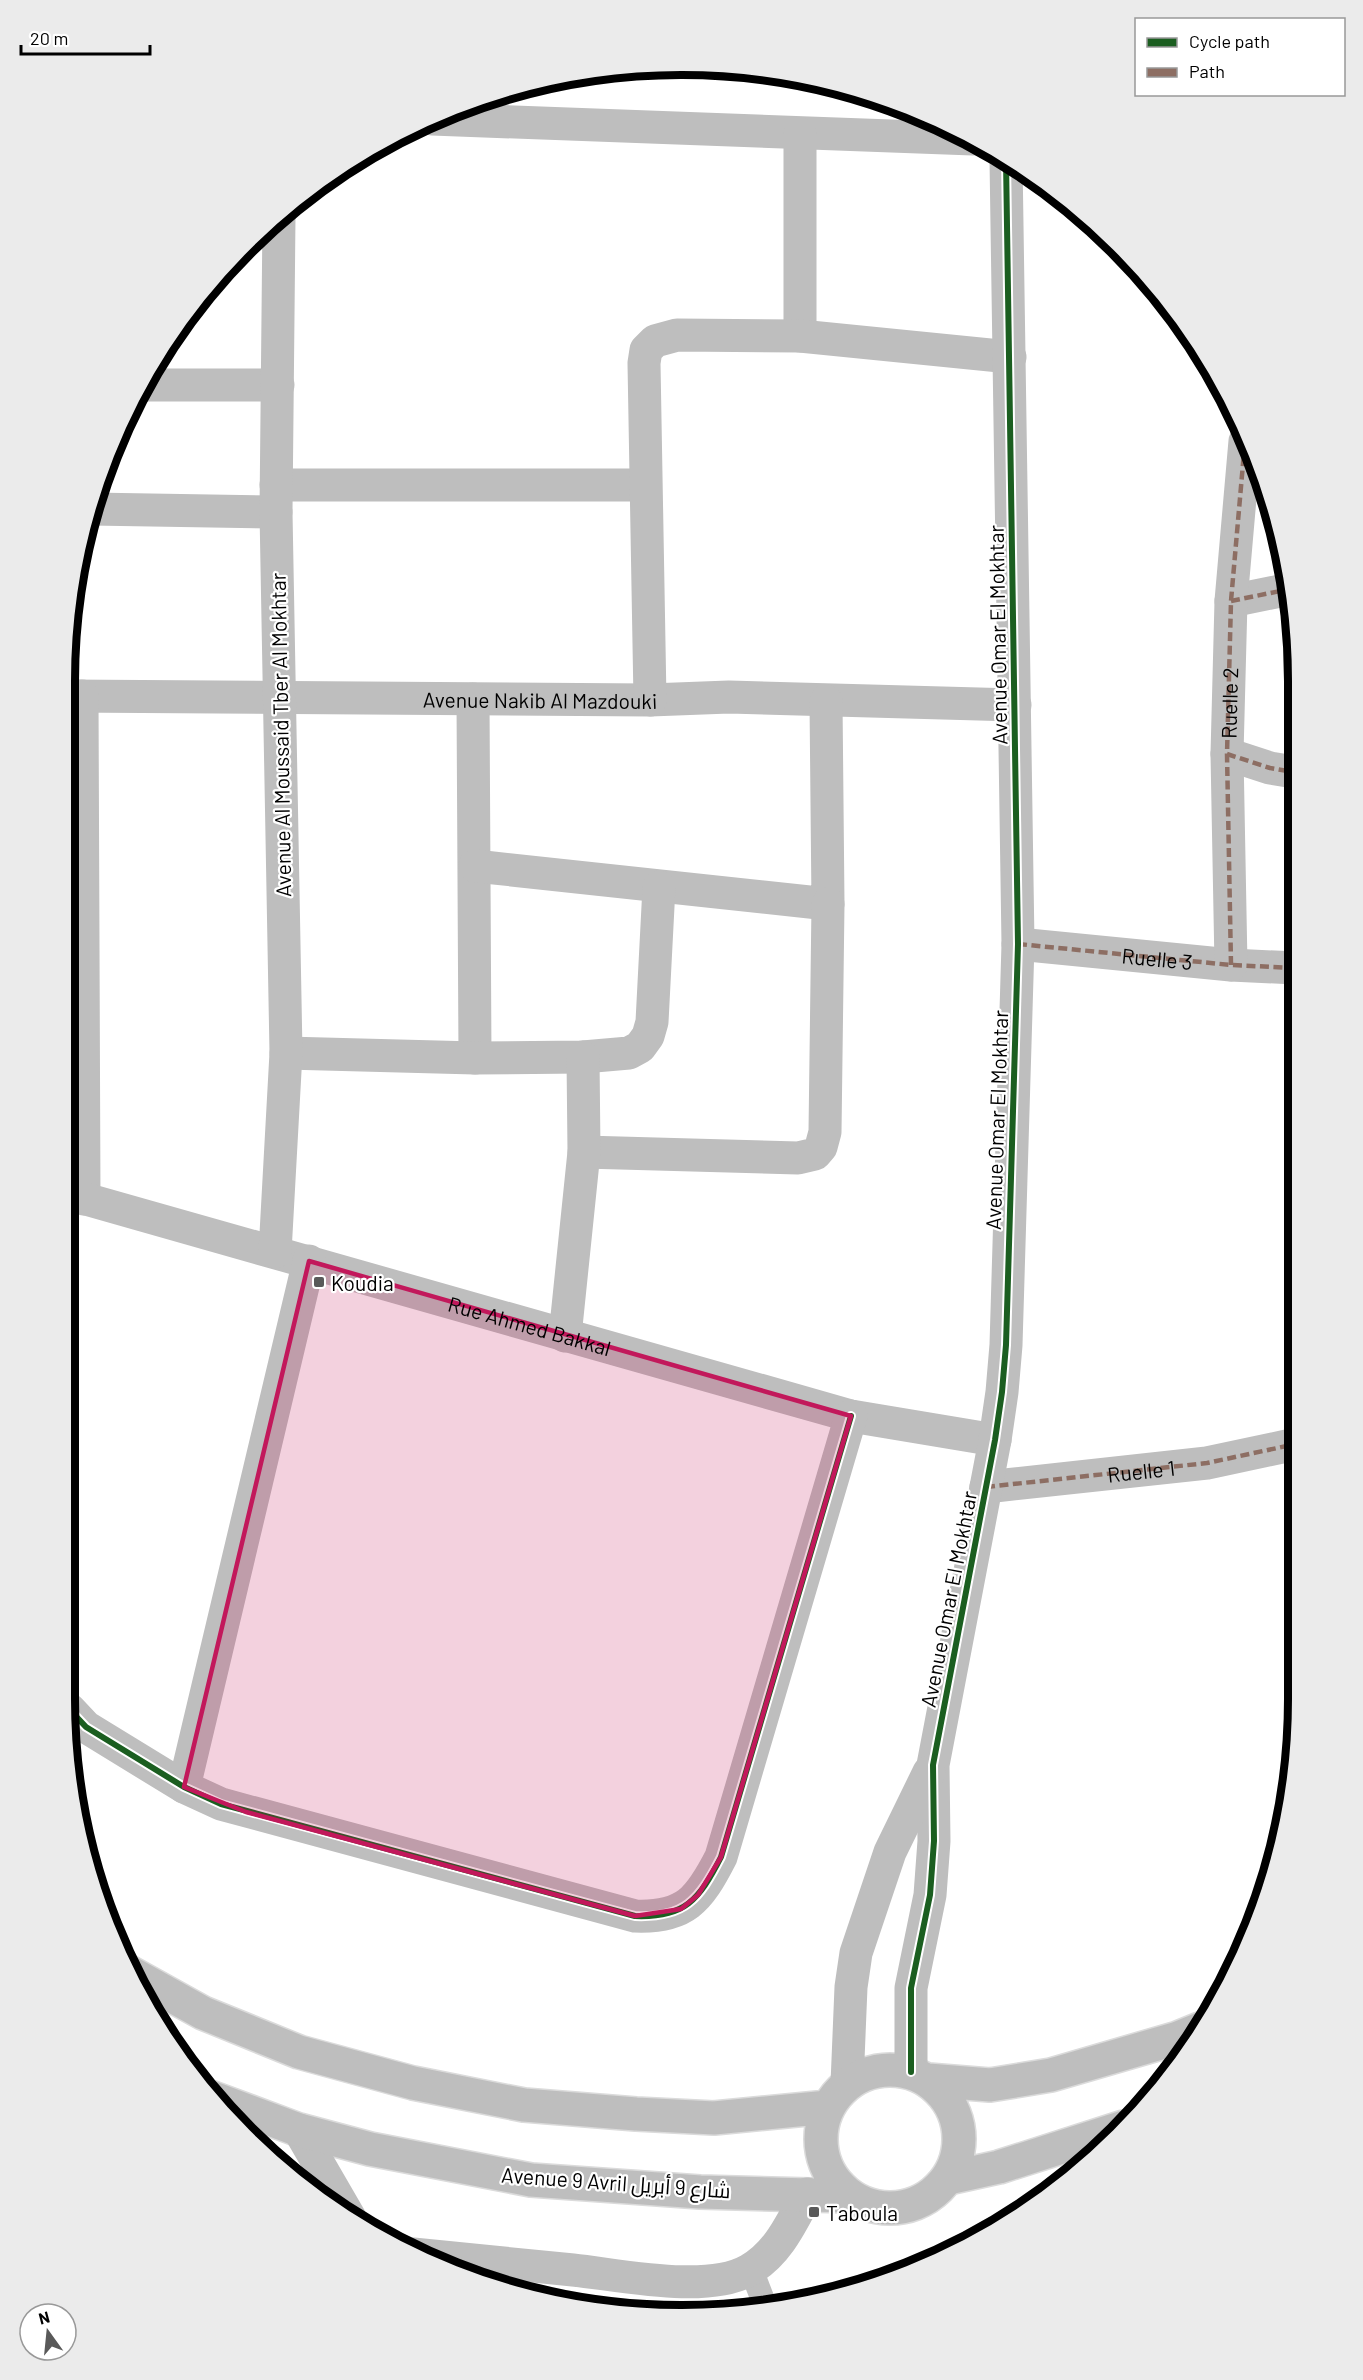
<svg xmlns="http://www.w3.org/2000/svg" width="1363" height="2380" font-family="Barlow,Cairo,sans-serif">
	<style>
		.building { fill: #dfdfdf; stroke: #c7c7c7; stroke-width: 1.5 }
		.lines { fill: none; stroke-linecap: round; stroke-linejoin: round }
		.trunk-casing { stroke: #dbdbdb; stroke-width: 36 }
		.service { stroke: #bebebe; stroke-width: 24 }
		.minor { stroke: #bebebe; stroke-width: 33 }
		.trunk { stroke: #bebebe; stroke-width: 33 }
		.quiet { stroke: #8d6e63; stroke-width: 4.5; stroke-dasharray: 9 4.5; stroke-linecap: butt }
		.cycleway-casing { stroke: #fff; stroke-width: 10 }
		.cycleway { stroke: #1b5e20; stroke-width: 6 }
		.marked { fill: #c2185b; fill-opacity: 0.2; stroke: #c2185b; stroke-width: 4.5; stroke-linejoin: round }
		.poi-dot { fill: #595959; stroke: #fff; stroke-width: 2 }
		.labels { text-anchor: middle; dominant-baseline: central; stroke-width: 4.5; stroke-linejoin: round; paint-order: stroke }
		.street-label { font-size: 21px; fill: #000; stroke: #fff }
		.poi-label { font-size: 21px; fill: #000; stroke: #fff; text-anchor: start }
		.rim { fill: none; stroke: #000; stroke-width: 8 }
	</style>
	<rect width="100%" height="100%" fill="#fff"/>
	<path class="building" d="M1297,1725V1739L1296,1745L1288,1730Z"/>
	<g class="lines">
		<defs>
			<path id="trunk" d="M129,1972L203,2013L299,2052L413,2083L524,2105L636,2114L714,2118L828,2107
				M821 2139a69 69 0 1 1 138 0a69 69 0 1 1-138 0Z
				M928,2080L990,2085L1051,2075L1178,2038L1200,2029
				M213,2098L299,2130L370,2149L531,2180L700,2192L849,2196
				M949,2178L999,2167L1124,2127"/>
		</defs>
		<use href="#trunk" class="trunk-casing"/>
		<path class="service" d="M751,2269L766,2308"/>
		<g class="minor">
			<path d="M432,119L973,139"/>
			<path d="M800,134V336"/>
			<path d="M142,385H278"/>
			<path d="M276,485H645"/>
			<path d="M91,509L276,512"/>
			<path d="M1231,601L1290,589"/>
			<path id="s1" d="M66,696L650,700L729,697L1015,705"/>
			<path d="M82,696L84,1199"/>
			<path d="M473,699L475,1058"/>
			<path d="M650,700L644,363L646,350L655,341L677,335L800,336L1010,357"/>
			<path d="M1227,754L1270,768L1294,772"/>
			<path d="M475,866L828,904L826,701"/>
			<path id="s2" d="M1018,944L1231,965L1295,968"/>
			<path id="s3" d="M1231,965L1227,754L1231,601L1245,441"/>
			<path d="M286,1053L475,1058L583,1057L629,1053L640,1047L648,1036L652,1022L659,887"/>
			<path d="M584,1152L798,1158L815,1154L821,1147L825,1132L828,904"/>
			<path id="s4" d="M68,1194L851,1416L995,1440"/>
			<path d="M275,1252L286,1053L276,512L279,217"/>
			<path d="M565,1336L584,1152L583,1057"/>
			<path d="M986,1487L1207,1463L1296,1444"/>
			<path d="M70,1710L86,1727L184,1787L221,1804L635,1916C685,1918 699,1900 721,1857L851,1416"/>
			<path d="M184,1787L309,1261"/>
			<path d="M911,2072V1988L930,1895L934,1841L933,1765L995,1440L1002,1392L1006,1345L1018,944L1006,160"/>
			<path d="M847,2084L851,1987L856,1953L890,1852L929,1772"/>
			<path d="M299,2130L350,2218"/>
			<path d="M413,2254C466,2259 520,2265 573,2270C621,2275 707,2294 749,2270C778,2254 792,2222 807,2194"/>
		</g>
		<use href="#trunk" class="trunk"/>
		<g class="quiet">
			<path d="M1231,601L1290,589"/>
			<path d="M1227,754L1270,768L1294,772"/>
			<path d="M1018,944L1231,965L1295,968"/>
			<path d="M1231,965L1227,754L1231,601L1245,441"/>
			<path id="s5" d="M986,1487L1207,1463L1296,1444"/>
		</g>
		<defs>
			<path id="cycleway" d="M70,1710L86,1727L184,1787L221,1804L635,1916C685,1918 699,1900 721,1857L851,1416
				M911,2072V1988L930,1895L934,1841L933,1765L995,1440L1002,1392L1006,1345L1018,944L1006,160"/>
		</defs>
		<use href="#cycleway" class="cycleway-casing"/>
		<use href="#cycleway" class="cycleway"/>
	</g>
	<path class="marked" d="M309,1261L851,1416L721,1857L698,1895L681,1909L635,1916L246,1812L184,1787Z"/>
	<g class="poi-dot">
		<rect x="313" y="1276" width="12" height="12" rx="3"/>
		<rect x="808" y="2206" width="12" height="12" rx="3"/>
	</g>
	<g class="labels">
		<g class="street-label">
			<text transform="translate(997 635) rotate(-91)">Avenue Omar El Mokhtar</text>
			<text stroke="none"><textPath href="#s1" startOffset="474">Avenue Nakib Al Mazdouki</textPath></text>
			<text stroke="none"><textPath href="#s3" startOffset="262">Ruelle 2</textPath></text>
			<text transform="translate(280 735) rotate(-91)">Avenue Al Moussaid Tber Al Mokhtar</text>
			<text stroke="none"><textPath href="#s2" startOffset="140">Ruelle 3</textPath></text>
			<text transform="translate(996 1120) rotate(-88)">Avenue Omar El Mokhtar</text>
			<text stroke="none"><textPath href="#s4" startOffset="480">Rue Ahmed Bakkal</textPath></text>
			<text stroke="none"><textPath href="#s5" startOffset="156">Ruelle 1</textPath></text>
			<text transform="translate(948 1599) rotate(-79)">Avenue Omar El Mokhtar</text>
			<text transform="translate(616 2182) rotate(4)">Avenue 9 Avril شارع 9 أبريل</text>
		</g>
		<g class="poi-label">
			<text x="331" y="1282">Koudia</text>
			<text x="826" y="2212">Taboula</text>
		</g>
	</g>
	<path d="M0 0H1363V2380H0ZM681 75H682A606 606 0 0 1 1288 681V1699A606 606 0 0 1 682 2305H681A606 606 0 0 1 75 1699V681A606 606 0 0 1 681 75Z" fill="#ebebeb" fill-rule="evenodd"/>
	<path class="rim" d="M681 75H682A606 606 0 0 1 1288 681V1699A606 606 0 0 1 682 2305H681A606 606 0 0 1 75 1699V681A606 606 0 0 1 681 75Z"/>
	<rect x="1135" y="18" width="210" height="78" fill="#ffffff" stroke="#999999" stroke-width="1.5"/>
	<rect x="1147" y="38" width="30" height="9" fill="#1b5e20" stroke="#999999" stroke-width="1.5"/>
	<text x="1189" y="48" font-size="18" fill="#000000">Cycle path</text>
	<rect x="1147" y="68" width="30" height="9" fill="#8d6e63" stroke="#999999" stroke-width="1.5"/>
	<text x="1189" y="78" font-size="18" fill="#000000">Path</text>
	<g transform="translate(48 2332) rotate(345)"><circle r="28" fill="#ffffff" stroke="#999999" stroke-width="1.5"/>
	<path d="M0-4.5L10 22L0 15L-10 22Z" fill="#595959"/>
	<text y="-9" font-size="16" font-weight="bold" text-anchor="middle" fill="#000000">N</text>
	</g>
	<path d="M21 45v9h129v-9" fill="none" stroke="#000000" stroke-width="3"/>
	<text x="30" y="45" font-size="18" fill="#000000" stroke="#ffffff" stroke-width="4.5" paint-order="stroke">20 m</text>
</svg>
